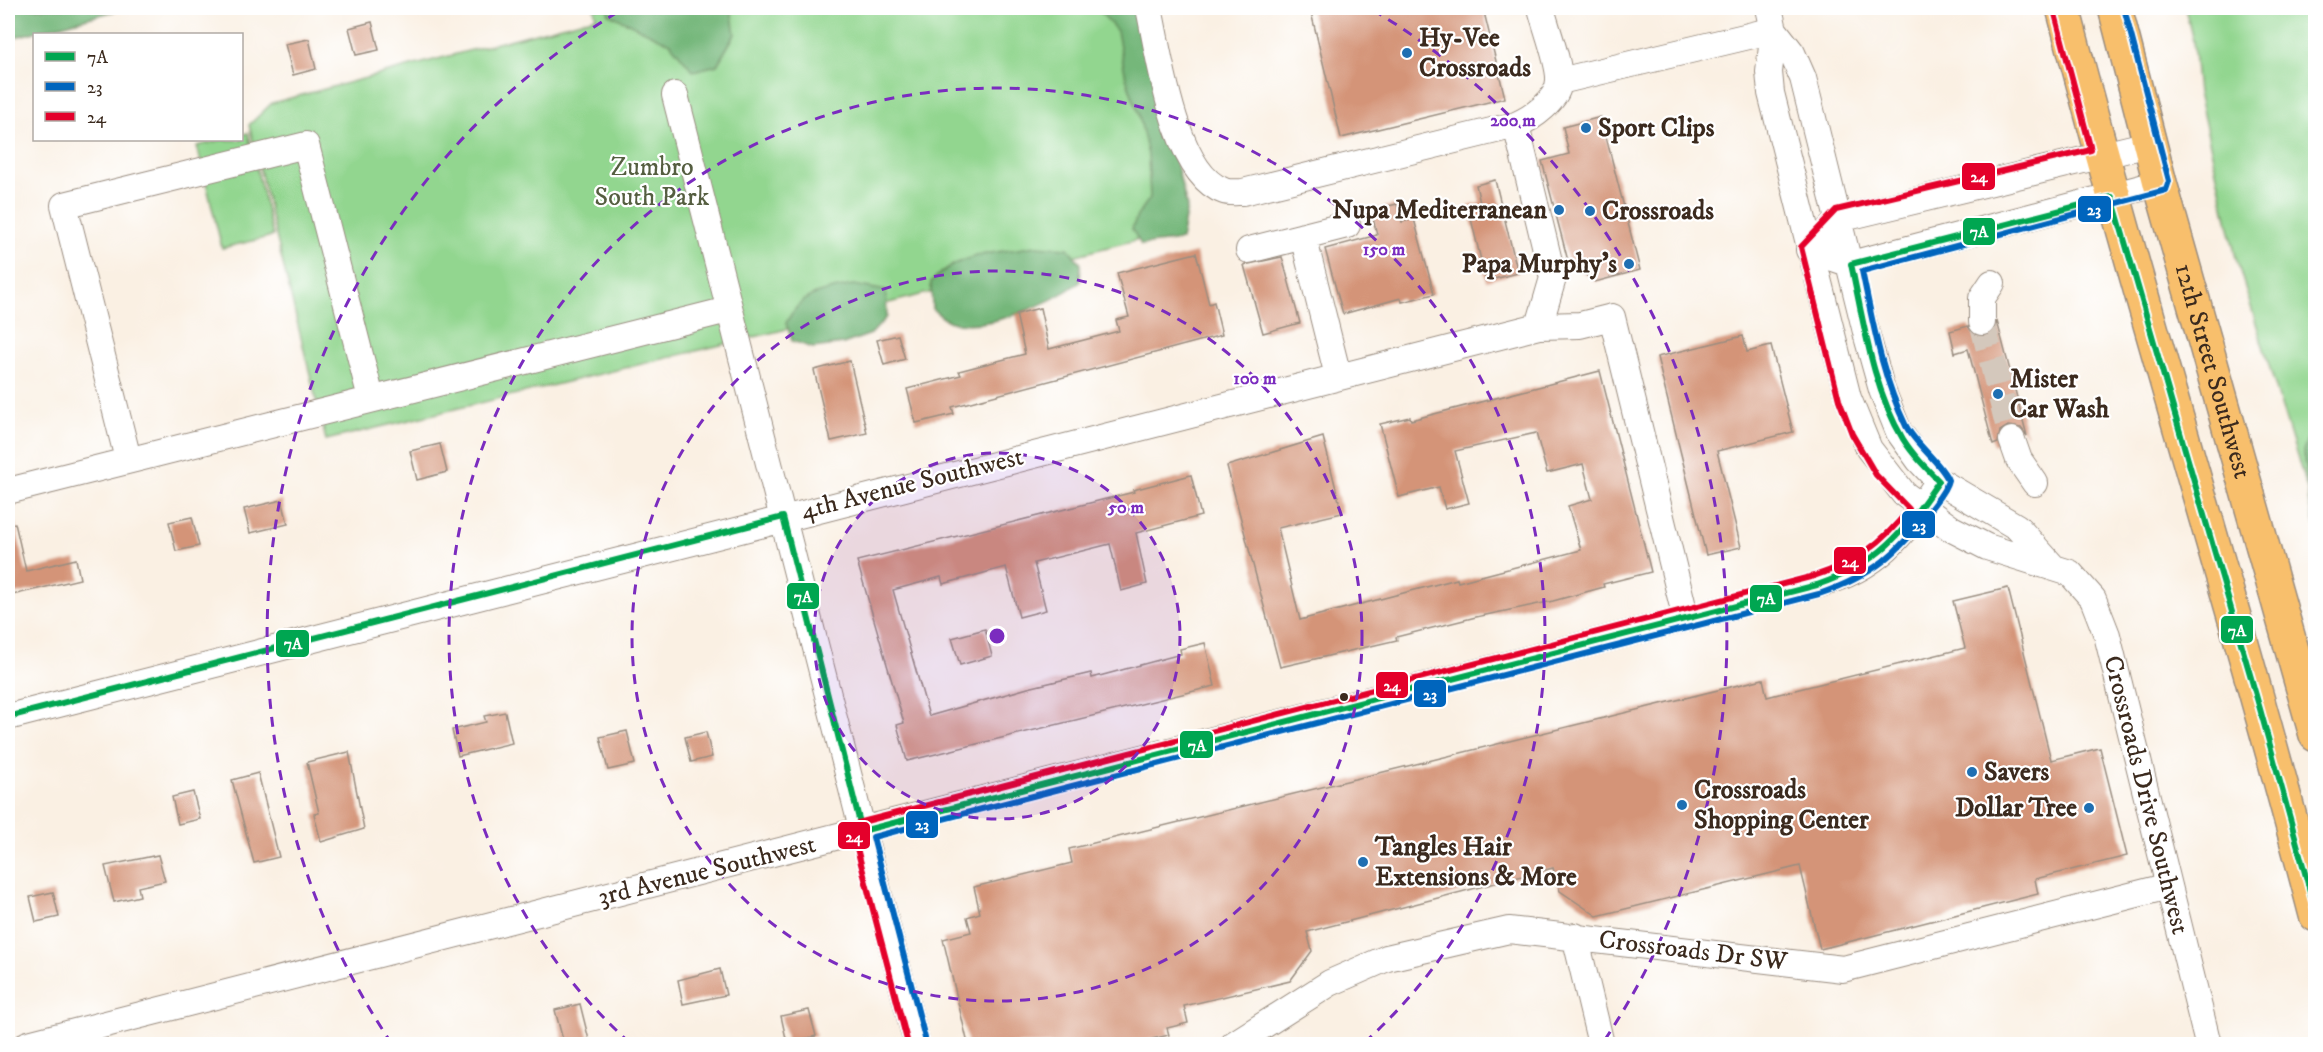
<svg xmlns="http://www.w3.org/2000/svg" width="2323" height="1052" font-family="'IM FELL DW Pica',serif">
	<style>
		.green { fill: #92d68f; stroke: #668056; stroke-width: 1.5 }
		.forest { fill: #75b77a; stroke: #58704c; stroke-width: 1.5 }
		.building { fill: #d49478 }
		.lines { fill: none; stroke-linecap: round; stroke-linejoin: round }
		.minor-tunnel { stroke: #d4c8bc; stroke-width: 26; stroke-dasharray: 26 13; stroke-linecap: butt }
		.minor-casing { stroke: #9a8d80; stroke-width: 28 }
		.major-casing { stroke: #9a8d80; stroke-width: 36 }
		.minor { stroke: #fff; stroke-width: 26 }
		.major { stroke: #f8bf6c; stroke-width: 33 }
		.bus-1-casing { stroke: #fff; stroke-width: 10 }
		.bus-2-casing { stroke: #fff; stroke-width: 10 }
		.bus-3-casing { stroke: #fff; stroke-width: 10 }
		.bus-1 { stroke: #00a651; stroke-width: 6 }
		.bus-2 { stroke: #0065bd; stroke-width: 6 }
		.bus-3 { stroke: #e4002b; stroke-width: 6 }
		.ring { fill: none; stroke: #7b2cbf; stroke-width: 3; stroke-dasharray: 10 8 }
		.poi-dot { fill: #1f6fb2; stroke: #fff; stroke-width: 2 }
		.bus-dot { fill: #3b2a1e; stroke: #fff; stroke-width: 2 }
		.labels { text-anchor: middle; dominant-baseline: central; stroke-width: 4.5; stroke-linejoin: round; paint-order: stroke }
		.poi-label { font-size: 26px; font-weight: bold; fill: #3b2a1e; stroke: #fff; text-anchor: start }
		.park-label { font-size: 26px; fill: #555e40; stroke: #fff }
		.street-label { font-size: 26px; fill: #3b2a1e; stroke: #fff }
		.centre { fill: #7b2cbf; stroke: #fff; stroke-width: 3 }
		.ring-label { font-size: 18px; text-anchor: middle; font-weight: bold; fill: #7b2cbf; stroke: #fff; stroke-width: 4.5; stroke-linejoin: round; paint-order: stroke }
		.line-badge { stroke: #fff; stroke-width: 2 }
		.badge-label { font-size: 16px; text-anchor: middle; font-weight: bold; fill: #fff }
	</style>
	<rect width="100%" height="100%" fill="#fff"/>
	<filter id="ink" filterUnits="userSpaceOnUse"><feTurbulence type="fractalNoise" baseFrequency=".0167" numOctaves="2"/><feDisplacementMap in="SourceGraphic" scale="12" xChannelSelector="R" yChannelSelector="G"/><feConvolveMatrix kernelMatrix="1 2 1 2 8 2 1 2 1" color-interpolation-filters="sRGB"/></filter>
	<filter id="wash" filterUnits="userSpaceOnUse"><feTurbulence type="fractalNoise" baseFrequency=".008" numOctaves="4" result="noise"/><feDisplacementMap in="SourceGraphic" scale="24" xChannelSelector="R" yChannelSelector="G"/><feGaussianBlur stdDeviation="1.35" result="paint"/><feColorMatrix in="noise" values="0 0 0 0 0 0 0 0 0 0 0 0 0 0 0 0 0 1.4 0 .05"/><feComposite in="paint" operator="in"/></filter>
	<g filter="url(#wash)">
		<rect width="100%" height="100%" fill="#faf0e3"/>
		<path class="green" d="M594,8H1130L1183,228L775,332L326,440L249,125L272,103L596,17Z
			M2185,8H2315V515L2236,258L2198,93L2193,41Z
			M248,133L273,236L222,248L197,146L221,140H242V134Z"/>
		<path class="forest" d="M8,8H126L8,39Z
			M607,8H731L735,34L717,65L693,71L670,43L609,14Z
			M1097,8H1139L1187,207L1181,240L1141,245L1132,229L1137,216L1150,198L1148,155L1139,115L1126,78L1117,31Z
			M1035,246L1068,248L1081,264L1080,282C1051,303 989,331 952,322C945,321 938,313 932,309L931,282C960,251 996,254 1035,246Z
			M854,285L886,291L887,317L871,334L843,344L813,348L792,341L786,323C802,292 822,291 854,285Z
			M2310,433H2315V527L2309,505L2303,451Z"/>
		<g id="blocks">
			<path class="building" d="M1310,8H1483L1505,98L1341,138Z
				M372,22L379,50L356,55L349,28Z
				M309,39L316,69L293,75L285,44Z
				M1601,117L1640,270L1595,282L1568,261L1542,161L1569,154L1563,127Z
				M1495,180L1518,273L1486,281L1468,206L1480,203L1476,185Z
				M1397,204L1402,222L1414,219L1434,294L1402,302L1401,298L1343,314L1325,249L1377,235L1371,210Z
				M1196,253L1209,304L1214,302L1222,335L952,407L954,414L916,423L907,389L961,375L959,371L1025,354L1016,314L1040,308L1049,349L1119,331L1116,320L1129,317L1117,273Z
				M1282,257L1300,323L1263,333L1244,265Z
				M1997,321L2027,436L2021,428L2008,426L2000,431L1998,443L1993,445L1968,349L1955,353L1950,331L1968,326L1974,335L1983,337L1995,330Z
				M898,335L905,359L884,365L877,340Z
				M1743,336L1747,352L1771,346L1793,432L1717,451L1741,547L1706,555L1657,357Z
				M850,361L867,433L831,441L814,370Z
				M1600,371L1651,572L1603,584L1604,587L1553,601L1476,617L1396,637L1397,640L1280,667L1227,466L1323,437L1342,513L1278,528L1300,620L1457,579L1458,582L1581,550L1568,506L1592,499L1583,464L1547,473L1536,433L1455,451L1469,503L1445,509L1439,487L1399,497L1380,424L1410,417L1411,420Z
				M440,444L447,472L417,480L410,451Z
				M1191,475L1201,516L1136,533L1147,584L1121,591L1110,544L1034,563L1046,610L1019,617L1006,567L943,584L941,577L893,590L929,716L1028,688L1091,673L1092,678L1181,654L1180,649L1205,643L1215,686L907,761L897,725L904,723L857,561L1134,492L1133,490Z
				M282,500L288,524L250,533L244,509Z
				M192,517L199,546L176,551L169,522Z
				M15,523L26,571L76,559L80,579L8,596V524Z
				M2008,588L2051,760L2100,748L2127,856L2035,879L2038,894L1820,949L1800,866L1597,916L1560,891L1553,868L1307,932L1312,951L1290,981L1184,1006L1188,1023L1167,1028L1169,1035L1131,1044H968L943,939L971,932L967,917L980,913L974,887L1072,863L1069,849L1763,679L1767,697L1965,648L1953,601Z
				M985,629L992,656L960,665L952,638Z
				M505,712L512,743L458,756L452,730L486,722L484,716Z
				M627,731L635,764L608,770L600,737Z
				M706,732L712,757L691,762L685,737Z
				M349,752L364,829L321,842L314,814L319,813L307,762Z
				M258,773L279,857L254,863L232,780Z
				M193,792L200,819L178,824L172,797Z
				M158,855L165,881L138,887L140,896L114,902L105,866Z
				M53,892L59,917L36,922L30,897Z
				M720,969L726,995L683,1004L678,980Z
				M580,1004L590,1044H564L555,1010Z
				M809,1010L816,1036L787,1043L781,1016Z"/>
		</g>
	</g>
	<g filter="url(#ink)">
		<use href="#blocks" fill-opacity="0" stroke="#9a8d80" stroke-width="1.5"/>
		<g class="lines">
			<path class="minor-tunnel" d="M1982,322L2012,440"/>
			<defs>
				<path id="minor" d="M1149,8C1159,53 1174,174 1224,191C1229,193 1237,192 1243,192L1516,125C1532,118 1559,100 1559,80C1560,64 1545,25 1541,8
					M1769,8L1774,30L1769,72L1771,93L1848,398L1869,449L1904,494L1952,529L1987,547L2070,573L2093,599L2107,635L2208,1044
					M1774,30L1792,53L1803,78L1868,340L1882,390L1899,432L1919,460L1939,481L2017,527L2053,567
					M1560,81L1774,30
					M675,95L917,1044
					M1516,125L1553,278L1539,326
					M1828,231L1839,219L2149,144
					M1303,236L1338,376
					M1249,250L1347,225
					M1809,250L1851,264L2160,183
					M1982,322V298L1992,283
					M2012,440L2019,460L2035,483
					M128,459L64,205L306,145L371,398
					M8,491L728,310
					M8,717L1539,326L1580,325L1612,317L1686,619
					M1575,936L1601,1044
					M28,1044L1817,585C1883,566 1902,535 1939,481
					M1234,1044L1330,983L1387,958L1509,930L1843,969L2169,886"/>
				<g id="major">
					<path d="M2063,8C2142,312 2237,611 2316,915"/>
					<path id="s1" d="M2115,8L2160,183L2316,735"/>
				</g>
			</defs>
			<use href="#minor" class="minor-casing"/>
			<use href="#major" class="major-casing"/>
			<use href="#minor" class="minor"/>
			<use href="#major" class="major"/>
			<defs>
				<path id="bus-1" d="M8,717L783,517L862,831L1817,585C1879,564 1903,533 1939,481C1926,468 1913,455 1903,439C1872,387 1864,323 1851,264L2112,197L2260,709L2316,913"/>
				<path id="bus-2" d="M926,1042L873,837L1819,594C1872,576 1900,553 1931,508C1937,500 1946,490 1948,480C1942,464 1916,445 1906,426C1882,377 1873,323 1862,271L2166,190L2169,181L2124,8"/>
				<path id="bus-3" d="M908,1044L853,833L858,823L1814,576C1855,563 1883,543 1909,509L1876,475L1852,434L1839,400L1801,247L1836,210L2091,150L2054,10"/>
			</defs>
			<use href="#bus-1" class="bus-1-casing"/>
			<use href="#bus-2" class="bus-2-casing"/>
			<use href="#bus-3" class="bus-3-casing"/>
			<use href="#bus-1" class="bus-1"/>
			<use href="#bus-2" class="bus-2"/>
			<use href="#bus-3" class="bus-3"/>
		</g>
	</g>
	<circle cx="997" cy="636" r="183" fill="#7b2cbf" fill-opacity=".12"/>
	<g class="ring">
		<circle cx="997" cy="636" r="183"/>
		<circle cx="997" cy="636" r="365"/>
		<path d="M630 1043A548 548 0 1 1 1364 1043"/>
		<path d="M392 1044A730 730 0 0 1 621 10M1373 10A730 730 0 0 1 1602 1044"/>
	</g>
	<g class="poi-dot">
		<circle cx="1407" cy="53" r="6"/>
		<circle cx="1586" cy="128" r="6"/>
		<circle cx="1559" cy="210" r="6"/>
		<circle cx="1590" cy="211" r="6"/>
		<circle cx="1629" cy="264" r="6"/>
		<circle cx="1998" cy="394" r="6"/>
		<circle cx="1972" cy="772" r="6"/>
		<circle cx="1682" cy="805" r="6"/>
		<circle cx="2089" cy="808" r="6"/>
		<circle cx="1363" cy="862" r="6"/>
	</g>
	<circle class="bus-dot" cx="1344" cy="697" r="5"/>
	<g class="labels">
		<g class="poi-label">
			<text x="1419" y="38">Hy-Vee<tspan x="1419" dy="30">Crossroads</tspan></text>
			<text x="1598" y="128">Sport Clips</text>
			<text x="1547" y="210" text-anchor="end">Nupa Mediterranean</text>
			<text x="1602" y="211">Crossroads</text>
			<text x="1617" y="264" text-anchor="end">Papa Murphy's</text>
			<text x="2010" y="379">Mister<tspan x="2010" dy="30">Car Wash</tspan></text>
			<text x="1984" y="772">Savers</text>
			<text x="1694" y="790">Crossroads<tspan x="1694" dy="30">Shopping Center</tspan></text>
			<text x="2077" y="808" text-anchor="end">Dollar Tree</text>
			<text x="1375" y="847">Tangles Hair<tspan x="1375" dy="30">Extensions &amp; More</tspan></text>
		</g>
		<g class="park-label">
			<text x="652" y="167">Zumbro<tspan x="652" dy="30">South Park</tspan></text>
		</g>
		<g class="street-label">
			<text stroke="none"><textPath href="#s1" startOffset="376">12th Street Southwest</textPath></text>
			<text transform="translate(912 484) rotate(-14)">4th Avenue Southwest</text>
			<text transform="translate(2146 795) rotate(76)">Crossroads Drive Southwest</text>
			<text transform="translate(707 871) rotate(-14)">3rd Avenue Southwest</text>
			<text transform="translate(1693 951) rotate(7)">Crossroads Dr SW</text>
		</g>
	</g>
	<circle cx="997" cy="636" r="9" class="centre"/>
	<g class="ring-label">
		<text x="1513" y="126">200 m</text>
		<text x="1384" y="255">150 m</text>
		<text x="1255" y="384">100 m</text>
		<text x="1126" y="513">50 m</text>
	</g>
	<g class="line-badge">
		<rect x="1961" y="162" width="35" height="29" rx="6" fill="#e4002b"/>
		<rect x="2077" y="195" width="35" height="28" rx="6" fill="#0065bd"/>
		<rect x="1962" y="217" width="34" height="29" rx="6" fill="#00a651"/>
		<rect x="1901" y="510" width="35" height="29" rx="6" fill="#0065bd"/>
		<rect x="1833" y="546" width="34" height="29" rx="6" fill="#e4002b"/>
		<rect x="786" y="582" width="34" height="28" rx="6" fill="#00a651"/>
		<rect x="1749" y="584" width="34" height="29" rx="6" fill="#00a651"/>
		<rect x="2220" y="615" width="34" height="29" rx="6" fill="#00a651"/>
		<rect x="275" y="629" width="35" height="29" rx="6" fill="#00a651"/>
		<rect x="1375" y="671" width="34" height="28" rx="6" fill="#e4002b"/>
		<rect x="1413" y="679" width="34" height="29" rx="6" fill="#0065bd"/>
		<rect x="1179" y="730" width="35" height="29" rx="6" fill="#00a651"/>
		<rect x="905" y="810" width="34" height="29" rx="6" fill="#0065bd"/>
		<rect x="837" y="821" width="34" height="29" rx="6" fill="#e4002b"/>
	</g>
	<g class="badge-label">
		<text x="1979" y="182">24</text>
		<text x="2094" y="215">23</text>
		<text x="1979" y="237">7A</text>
		<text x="1919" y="531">23</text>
		<text x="1850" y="567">24</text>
		<text x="803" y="602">7A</text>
		<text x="1766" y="604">7A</text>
		<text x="2237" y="636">7A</text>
		<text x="293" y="649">7A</text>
		<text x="1392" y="691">24</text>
		<text x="1430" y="700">23</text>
		<text x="1197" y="751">7A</text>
		<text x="922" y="830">23</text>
		<text x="854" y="842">24</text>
	</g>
	<rect width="2323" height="1052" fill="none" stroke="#fff" stroke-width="30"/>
	<rect x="33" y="33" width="210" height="108" fill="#ffffff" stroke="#b1aaa5" stroke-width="1.5"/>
	<rect x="45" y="52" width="30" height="9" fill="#00a651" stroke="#b1aaa5" stroke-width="1.5"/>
	<text x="87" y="63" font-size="18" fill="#3b2a1e">7A</text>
	<rect x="45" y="82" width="30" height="9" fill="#0065bd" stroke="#b1aaa5" stroke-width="1.5"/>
	<text x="87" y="93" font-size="18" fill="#3b2a1e">23</text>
	<rect x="45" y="112" width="30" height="9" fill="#e4002b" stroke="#b1aaa5" stroke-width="1.5"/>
	<text x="87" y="123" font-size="18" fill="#3b2a1e">24</text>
</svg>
